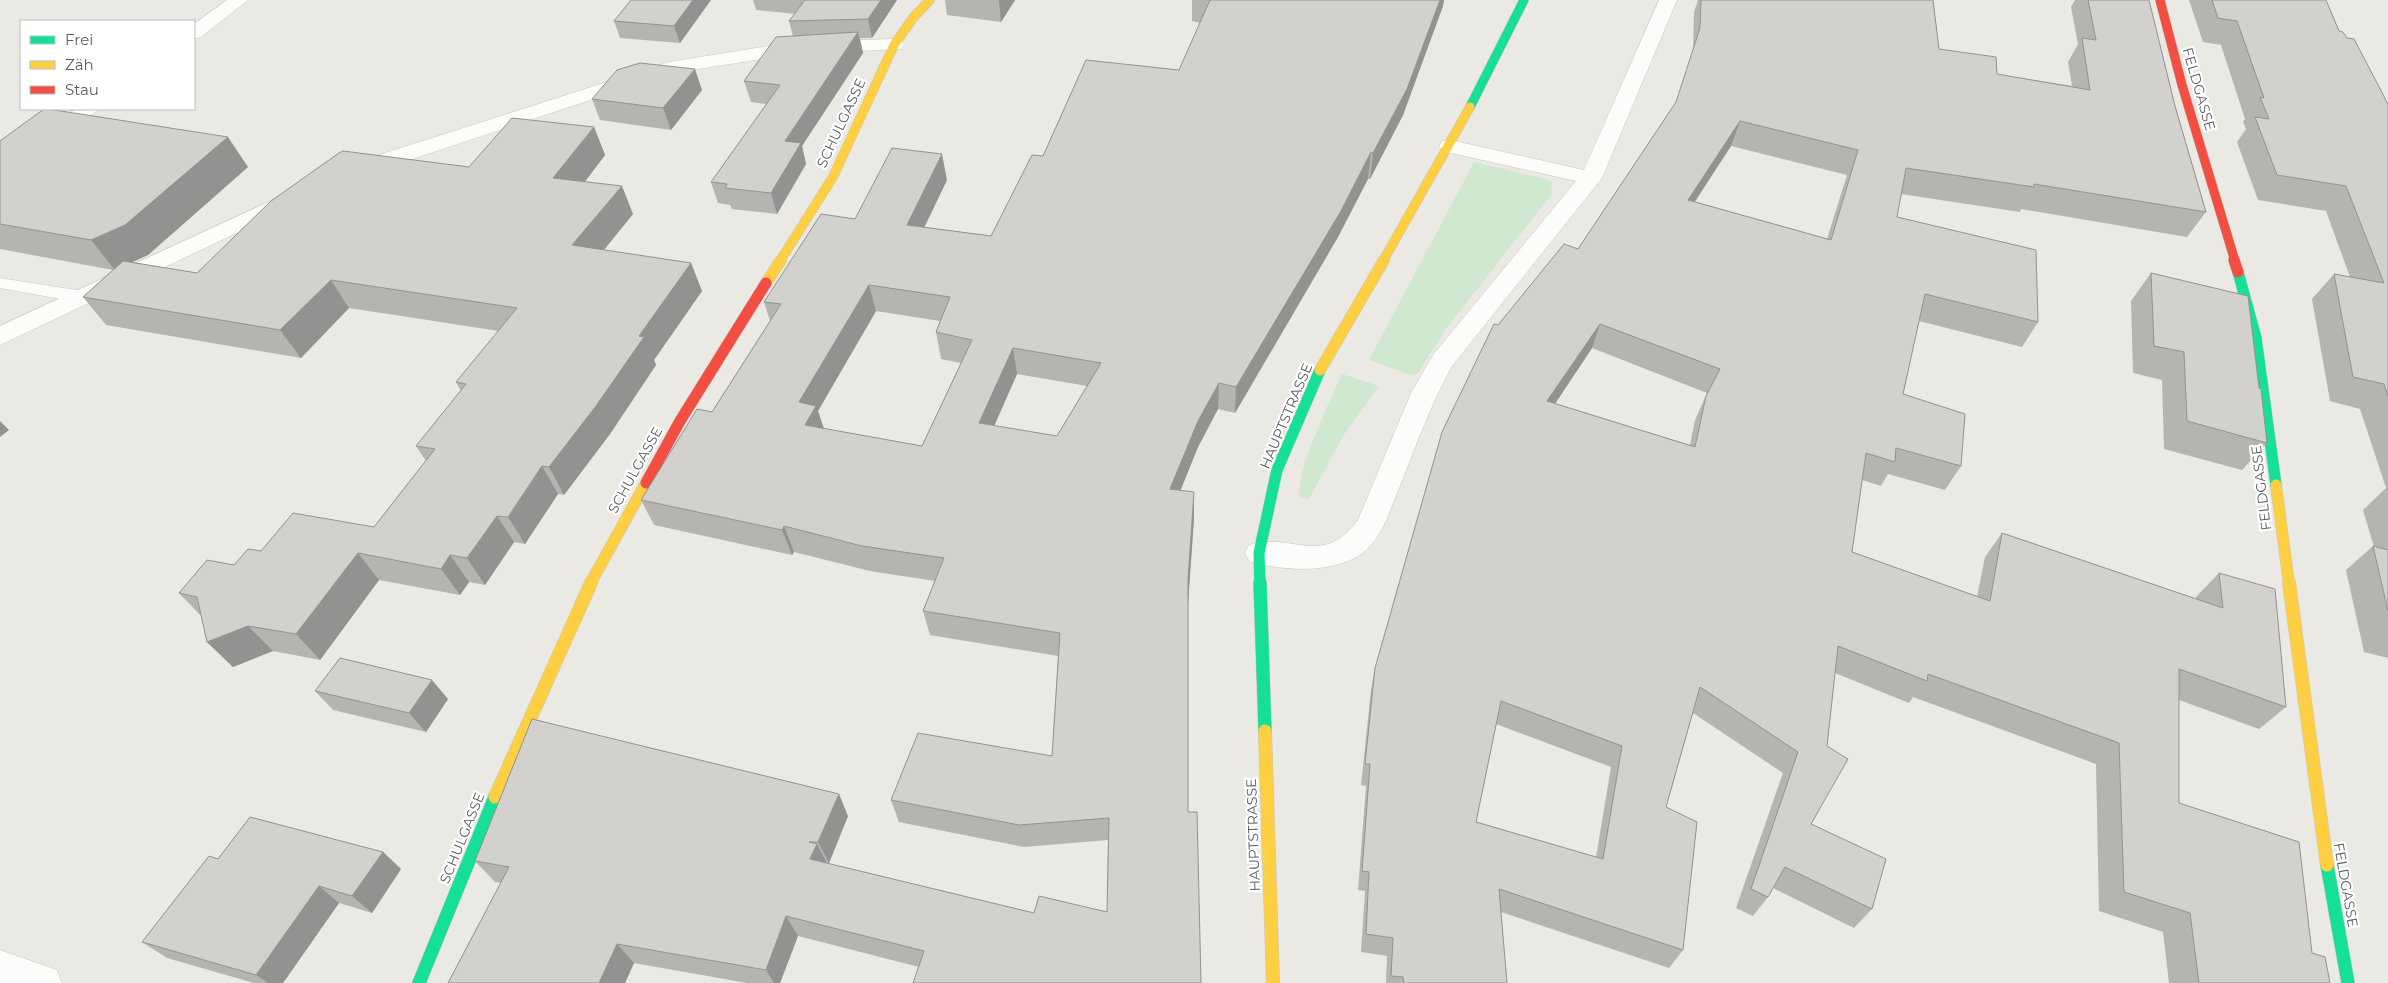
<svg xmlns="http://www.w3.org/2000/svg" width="2388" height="983" font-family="Montserrat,sans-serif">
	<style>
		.green { fill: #d0e8cf }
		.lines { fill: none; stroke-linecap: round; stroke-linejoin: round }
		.lane-casing { stroke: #c7c7c6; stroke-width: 1 }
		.street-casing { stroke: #c7c7c6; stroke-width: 1 }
		.fast-far2-casing { stroke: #c6c7c6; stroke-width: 10 }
		.fast-far1-casing { stroke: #c6c7c6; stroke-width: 12 }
		.fast-casing { stroke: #c6c7c6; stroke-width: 14 }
		.slow-far2-casing { stroke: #c6c7c6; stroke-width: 10 }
		.slow-far1-casing { stroke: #c6c7c6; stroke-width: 12 }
		.slow-casing { stroke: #c6c7c6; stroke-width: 14 }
		.jam-far1-casing { stroke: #c6c7c6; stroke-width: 10 }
		.jam-casing { stroke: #c6c7c6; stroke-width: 12 }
		.lane { fill: #fcfcfb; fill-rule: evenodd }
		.street { fill: #fcfcfb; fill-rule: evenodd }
		.fast-far2 { stroke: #16e098; stroke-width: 9 }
		.fast-far1 { stroke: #16e098; stroke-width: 11 }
		.fast { stroke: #16e098; stroke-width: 13 }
		.slow-far2 { stroke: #ffcf43; stroke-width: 9 }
		.slow-far1 { stroke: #ffcf43; stroke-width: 11 }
		.slow { stroke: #ffcf43; stroke-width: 13 }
		.jam-far1 { stroke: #f24e42; stroke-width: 9 }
		.jam { stroke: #f24e42; stroke-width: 11 }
		.wall { fill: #b5b4b1; fill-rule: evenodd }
		.shaded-wall { fill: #939290 }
		.building { fill: #d2d1ce; stroke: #939290; fill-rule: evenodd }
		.labels { text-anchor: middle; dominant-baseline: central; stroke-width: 4.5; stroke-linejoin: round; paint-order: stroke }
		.street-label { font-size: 14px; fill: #595d63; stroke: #fff }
	</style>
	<rect width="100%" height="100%" fill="#eae9e4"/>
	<path class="green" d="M1474,162L1545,179L1552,183L1551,195L1446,329L1418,373L1411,375L1369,360Z
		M1342,374L1379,386L1343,436L1309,499L1299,496C1299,464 1328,405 1342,374Z"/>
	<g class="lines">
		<defs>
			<path id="lane" d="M0,278L83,291L89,293L91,297L89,301L83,303L0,288Z"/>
			<path id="street" d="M227,0H248L201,37L194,39V24Z
				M1659,0H1677L1602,178L1452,366C1431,404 1416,445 1400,486C1391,506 1385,531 1369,547C1343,575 1283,572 1249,561L1245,553L1249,545C1292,531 1322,569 1358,520L1411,393L1433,355L1576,181L1442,151L1439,146L1442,141L1450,140L1584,170Z
				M894,39L901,41L904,45L901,49L794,54L672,73L367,174L359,176L351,174L348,169L351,164L669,62L794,42Z
				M76,109H99L8,178L0,180V163Z
				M292,191L300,193L303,198L300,203L0,345V326Z
				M0,950L57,970L62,983H0Z"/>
			<path id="fast-far2" d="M1470,107L1524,0"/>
			<path id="fast-far1" d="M2238,272L2256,338L2276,485
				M1260,584L1259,553L1277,470L1320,370"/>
			<path id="fast" d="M1260,583L1265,731
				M2327,865L2348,983
				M419,983L495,797"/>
			<path id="slow-far2" d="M780,261L833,177L894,45L913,18L930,0
				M1383,261L1470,107"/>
			<path id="slow-far1" d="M766,283L781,260
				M1320,370L1384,260
				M2276,485L2289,584
				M590,584L646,483"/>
			<path id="slow" d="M2289,583L2327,865
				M1265,731L1273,983
				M495,797L591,583"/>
			<path id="jam-far1" d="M2160,0L2182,85L2235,261"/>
			<path id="jam" d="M2234,260L2238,272
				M646,483L680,421L766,283"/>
		</defs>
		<use href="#lane" class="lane-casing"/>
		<use href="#street" class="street-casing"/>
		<use href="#fast-far2" class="fast-far2-casing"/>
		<use href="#fast-far1" class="fast-far1-casing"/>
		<use href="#fast" class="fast-casing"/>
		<use href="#slow-far2" class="slow-far2-casing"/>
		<use href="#slow-far1" class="slow-far1-casing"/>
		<use href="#slow" class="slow-casing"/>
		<use href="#jam-far1" class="jam-far1-casing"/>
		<use href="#jam" class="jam-casing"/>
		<use href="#lane" class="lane"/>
		<use href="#street" class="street"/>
		<use href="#fast-far2" class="fast-far2"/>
		<use href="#fast-far1" class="fast-far1"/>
		<use href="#fast" class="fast"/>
		<use href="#slow-far2" class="slow-far2"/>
		<use href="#slow-far1" class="slow-far1"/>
		<use href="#slow" class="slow"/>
		<use href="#jam-far1" class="jam-far1"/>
		<use href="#jam" class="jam"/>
	</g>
	<path class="wall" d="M631,0H711L680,43L620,38L614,21Z
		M753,0H897L872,38H860L863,53L802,146L806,164L777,214L732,209L730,205L718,203L711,182L767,104L751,102L744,81L793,36L789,21L795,14L756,10Z
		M945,0H1015L1001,22L947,15Z
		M1192,0H1444L1443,6L1403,115L1370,179H1368L1338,237L1235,413L1218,409L1198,447L1180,490L1194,518L1188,604V812L1201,983L919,967L798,936L780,983H747L634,963L625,983H448L501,883L495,882L475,861L848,816L829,863H826L1034,913L1107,912L1108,840L1024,847L899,822L891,800L1052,756L1058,656L930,635L923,611L935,581L870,571L794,552L792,555L654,525L641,500L712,412L770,321L764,302L855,219L947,180L924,227L991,236L1043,156L1179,70L1200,23L1192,21ZM876,311L940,321L936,332L941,359L961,363L922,446L824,429L818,411ZM1017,374L1087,386L1057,436L994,426Z
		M1698,0H1933L1939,49L1997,74L2072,86L2068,62L2078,44L2071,7L2075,0H2149L2175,106L2206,212L2187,237L2021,209L2020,212L1901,194L1897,217L2038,322L2022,347L1919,321L1903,394L1961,466L1945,490L1888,474L1881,486L1862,480L1852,552L1977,597L1985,557L2002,533L2196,599V597L2219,573L2286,707L2259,729L2179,700V803L2312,953L2330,983H2169L2163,932L2099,911L2096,764L1913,697L1909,703L1835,673L1811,824L1872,909L1854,928L1773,888L1768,897L1753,916L1736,908L1783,773L1693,713L1666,807L1683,950L1669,968L1501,912L1507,983H1386L1387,956L1361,952L1365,891L1358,890L1366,786L1361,785L1371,690L1375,668L1498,325L1578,249L1676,102L1693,52L1694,12ZM1731,146L1847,175L1827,239L1695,202ZM1592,348L1707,393L1695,420L1690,445L1555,404ZM1496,724L1611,767L1596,857L1476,822Z
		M2189,0H2326L2339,31L2347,38L2388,104V658L2364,652L2346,570L2373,546L2374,547L2363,510L2386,488L2360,409L2330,401L2312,299L2334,274L2350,277L2326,211L2258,200L2237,142L2246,129L2243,122L2245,119L2221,45L2203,42Z
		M702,90L671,130L600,120L592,99Z
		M594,127L605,155L585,182L633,214L604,250L691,263L702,291L654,360L656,365L610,434L564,495L558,494L525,544L514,542L485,585L469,582L460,595L379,580L320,660L273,651L233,667L207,642L201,616L179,593L261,551L374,527L426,461L416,446L461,391L456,382L499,331L349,308L301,358L106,325L83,297L113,270L0,249V141L248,167L148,255L132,262L197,273L469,167Z
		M2151,273L2259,388L2267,443L2242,470L2164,449L2162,380L2133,373L2131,301Z
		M315,691L448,699L426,732L333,710Z
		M383,852L401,869L372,913L339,903L283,983H254L167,958L142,942L218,859Z"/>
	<path class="shaded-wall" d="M693,0H711L680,43L674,26Z
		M881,0H897L872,38L868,19Z
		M999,0H1015L1001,22L999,1Z
		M1440,0H1444L1443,6L1403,115L1370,179L1373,153Z
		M858,32L863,53L802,146L806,164L777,214L771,193L785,141Z
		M695,69L702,90L671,130L663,108Z
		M1740,121L1731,146L1679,225L1688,200Z
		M594,127L605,155L566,206L553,178Z
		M228,137L248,167L148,255L115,270L91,240Z
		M1371,152L1368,179L1338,237L1235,413L1236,387Z
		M942,154L947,180L913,251L907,225Z
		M622,186L633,214L585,273L572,245Z
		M691,263L702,291L654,360L656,365L610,434L564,495L549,467L639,336Z
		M331,280L349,308L301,358L280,330Z
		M869,285L876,311L818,411L825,432L805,425L799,402Z
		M1600,324L1592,348L1540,426L1547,401Z
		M1013,348L1017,374L984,449L979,423Z
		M1219,383L1218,409L1198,447L1171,514L1170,489L1198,421Z
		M0,421L9,430L0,437Z
		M542,466L558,494L525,544L508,517Z
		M1194,492V518L1188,604V579Z
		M497,516L514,542L485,585L467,558Z
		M784,526L794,552L792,555L782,530Z
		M358,553L379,580L320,660L296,634Z
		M450,555L469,582L460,595L441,569Z
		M248,626L273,651L233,667L207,642Z
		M432,680L448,699L426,732L409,713Z
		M839,794L848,816L829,863L818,842Z
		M817,844L828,865L810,859Z
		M383,852L401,869L372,913L352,896Z
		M319,886L339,903L283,983H268L256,975Z
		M786,916L798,936L780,983H774L766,970Z
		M617,944L634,963L625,983H599Z"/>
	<path class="building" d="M631,0H693L674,26L614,21Z
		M805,0H881L868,19L789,21Z
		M1210,0H1440L1407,89L1373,153L1371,152L1341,211L1236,387L1219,383L1198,421L1170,489L1194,492L1188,579V812H1197L1201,983H913L924,951L786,916L766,970L617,944L599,983H448L509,867L475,861L532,719L839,794L818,842H809L817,844L810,859L1034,913L1039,896L1107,912L1109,818L1019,825L891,800L918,733L1052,756L1060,633L923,611L944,558L862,546L784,526L782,530L641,500L697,409L712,412L781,304L764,302L821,214L855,219L892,148L942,154L907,225L991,236L1032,155L1043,156L1086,60L1179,70ZM869,285L950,297L936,332L972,340L922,446L805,425L816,406L799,402ZM1013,348L1101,363L1057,436L979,423Z
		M1701,0H1933L1939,49L1996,57L1997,74L2090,90L2082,38L2096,40L2088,0H2149L2175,106L2206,212L2034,184V187L1906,168L1897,217L2036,250L2038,322L1925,294L1903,394L1965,414L1961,466L1896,448L1895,462L1866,453L1852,552L1990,601L2002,533L2223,608L2219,573L2275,589L2286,707L2179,669V803L2299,842L2312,953L2325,957L2330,983H2199L2190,913L2124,892L2119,743L1928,674L1927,681L1838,646L1827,746L1848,759L1811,824L1886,859L1872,909L1785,867L1768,897L1751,889L1798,752L1700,687L1666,807L1697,822L1683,950L1499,889L1507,983H1404L1403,977L1391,976L1393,938L1366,934L1369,872L1362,871L1370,764H1365L1375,668L1442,432L1494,324L1498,325L1564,244L1578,249L1676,102L1700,28ZM1740,121L1858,150L1831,240L1688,200ZM1600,324L1720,369L1706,396L1695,447L1547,401ZM1501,701L1622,746L1603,859L1476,822Z
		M2212,0H2326L2339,31L2343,32L2347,38L2354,39L2388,104V396L2384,384L2353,377L2334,274L2384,283L2346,186L2277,175L2255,117L2269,119L2260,97L2264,98L2237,21L2218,18Z
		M858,32L785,141L801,143L771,193L725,188L727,184L711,182L780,85L744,81L776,37Z
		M640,63L695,69L663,108L592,99L617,70Z
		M44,109H48L228,137L125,225L91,240L0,224V141Z
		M512,118L594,127L553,178L622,186L572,245L691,263L639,336L644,337L596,406L549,467L542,466L508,517L497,516L467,558L450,555L441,569L358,553L296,634L248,626L207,642L197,597L179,593L207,560L234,565L248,549L261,551L293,513L374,527L435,449L416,446L466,384L456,382L517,308L331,280L280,330L83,297L123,261L197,273L271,201L339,153L343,151L469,167Z
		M2151,273L2248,296L2259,388L2261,389L2267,443L2187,421L2184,352L2154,346Z
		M2373,546L2388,550V611Z
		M340,658L432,680L409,713L315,691Z
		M250,817L383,852L352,896L319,886L256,975L142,942L209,856L218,859Z"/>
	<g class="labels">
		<g class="street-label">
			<text transform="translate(2199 89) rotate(74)">FELDGASSE</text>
			<text transform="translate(841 123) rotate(-65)">SCHULGASSE</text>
			<text transform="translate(1286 416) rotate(-67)">HAUPTSTRASSE</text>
			<text transform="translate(635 470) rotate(-61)">SCHULGASSE</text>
			<text transform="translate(2261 488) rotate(-97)">FELDGASSE</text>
			<text transform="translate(1253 835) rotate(-92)">HAUPTSTRASSE</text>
			<text transform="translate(462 838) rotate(-68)">SCHULGASSE</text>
			<text transform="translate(2346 885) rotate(80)">FELDGASSE</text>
		</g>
	</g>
	<rect x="20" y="20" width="175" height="90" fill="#ffffff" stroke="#bdbec1"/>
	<rect x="30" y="36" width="25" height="8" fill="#16e098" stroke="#bdbec1"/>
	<text x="65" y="45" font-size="15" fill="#595d63">Frei</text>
	<rect x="30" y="61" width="25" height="8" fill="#ffcf43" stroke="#bdbec1"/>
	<text x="65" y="70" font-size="15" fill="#595d63">Zäh</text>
	<rect x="30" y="86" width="25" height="8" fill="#f24e42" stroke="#bdbec1"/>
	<text x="65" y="95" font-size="15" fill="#595d63">Stau</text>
</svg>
